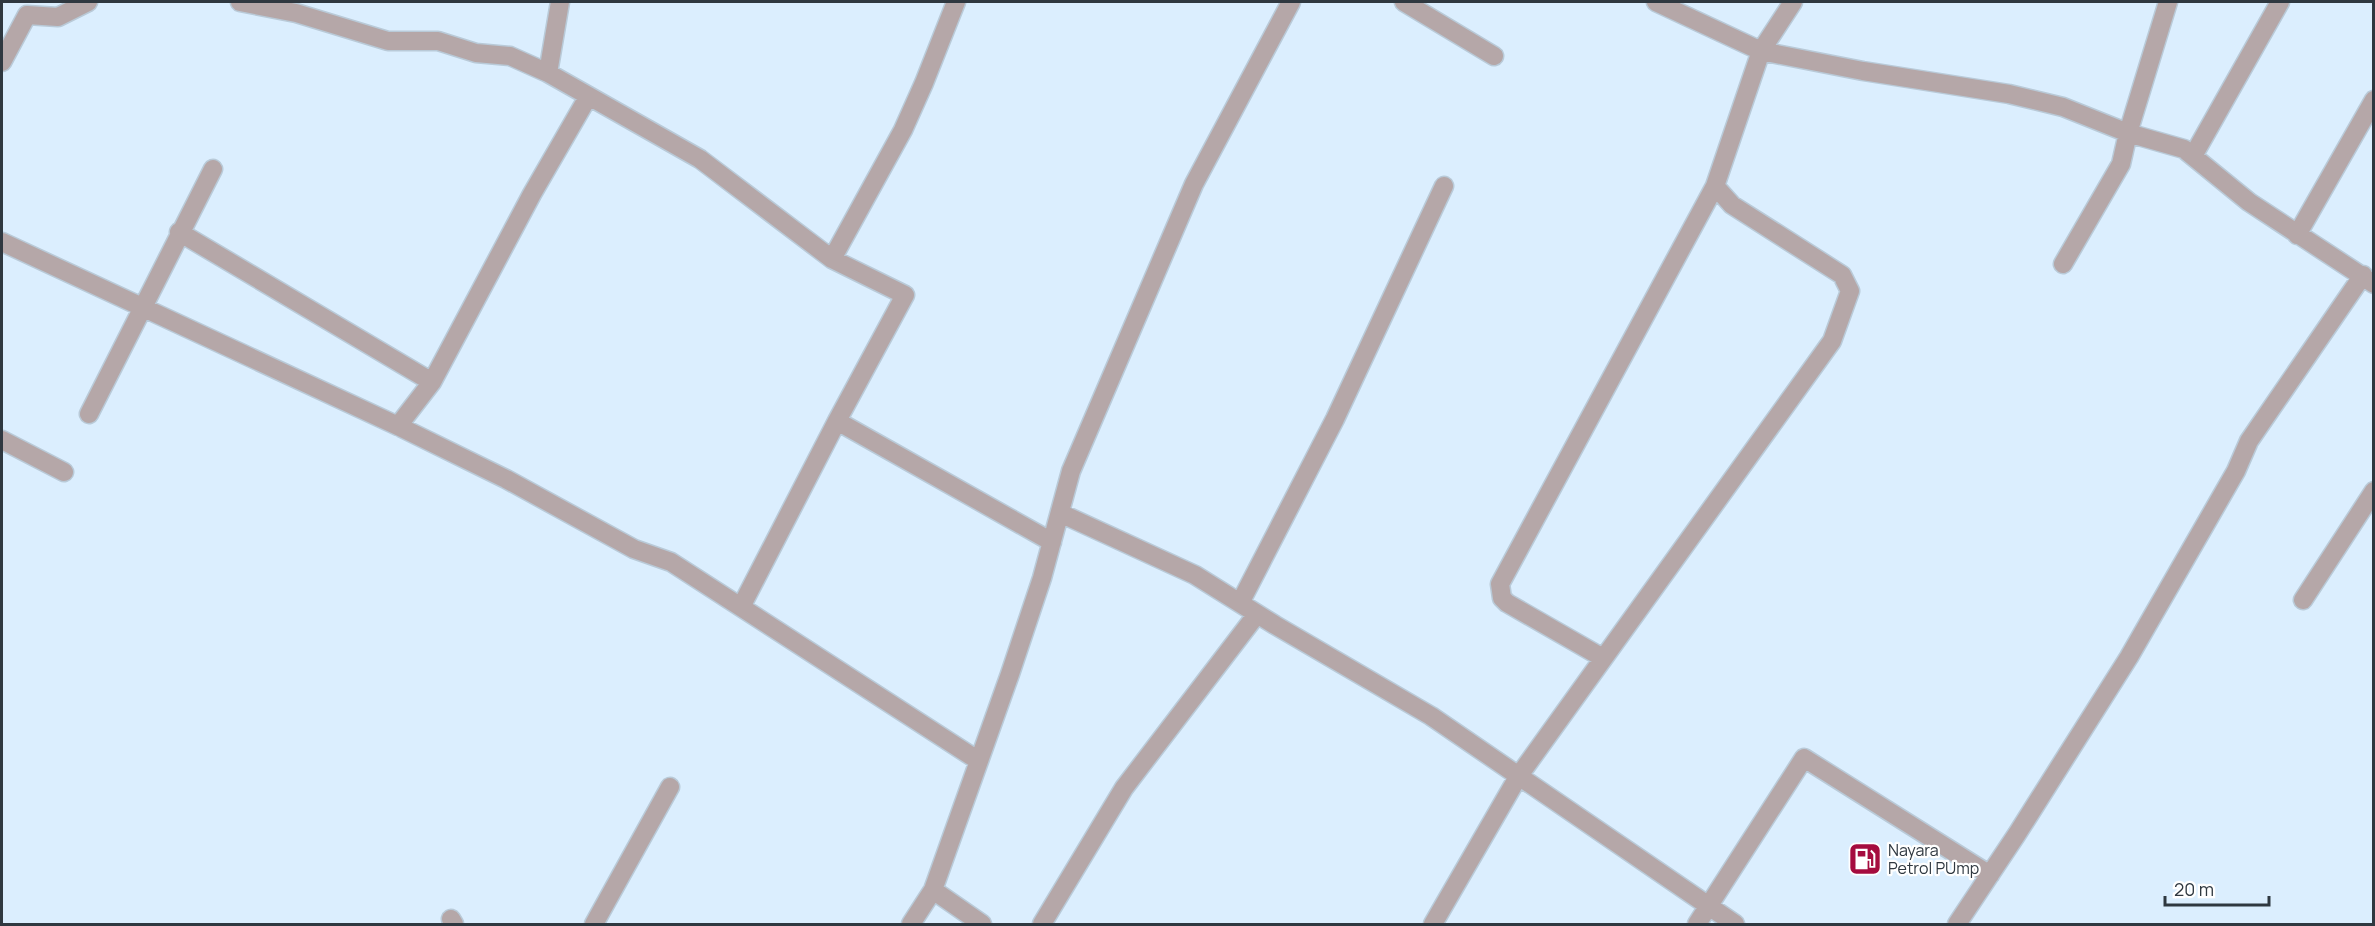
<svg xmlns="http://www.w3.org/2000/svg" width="2375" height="926" font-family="Manrope,sans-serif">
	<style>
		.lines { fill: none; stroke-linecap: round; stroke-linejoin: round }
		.street-casing { stroke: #b9cad8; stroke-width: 21 }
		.street { stroke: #b5a7a8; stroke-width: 18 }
		.labels { text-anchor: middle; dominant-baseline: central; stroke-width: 4.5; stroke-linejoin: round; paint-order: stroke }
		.poi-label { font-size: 16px; fill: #2f3840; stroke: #fff; text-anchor: start }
	</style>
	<rect width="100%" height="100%" fill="#dbeefe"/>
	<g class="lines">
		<defs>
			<path id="street" d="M240,2L296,13L388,41H438L476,53L510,56L548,73
				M560,2L548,73L700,159L832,259L905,295L837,421L1052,542
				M1404,2L1494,56
				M1656,2L1761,51L1863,71L2009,94L2063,107L2128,133L2168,2
				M2,62L27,15L58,17L88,2
				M2193,156L2280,2
				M179,232L432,382
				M2297,235L2374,100
				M2,242L398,426L506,479L634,549L671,562L979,761
				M832,259L903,130L924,83L956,2
				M2063,264L2121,164L2128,133L2184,149L2249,202L2374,284
				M89,414L213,169
				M398,426L432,382L532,194L588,97
				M2,440L64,472
				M1060,513L1195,575L1275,625L1431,716L1735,924
				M2303,600L2374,491
				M1240,603L1335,419L1444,186
				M741,607L837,421
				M1603,658L1507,603L1502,598L1500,584L1715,186
				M933,890L982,924
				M451,919L454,924
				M594,924L670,787
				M911,924L933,890L1010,674L1042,578L1071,471L1194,184L1291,2
				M1042,924L1124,788L1257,614
				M1433,924L1518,777L1832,341L1850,291L1842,275L1732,205L1715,186L1761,51L1793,2
				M1697,924L1804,758L1990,875
				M1957,924L2017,834L2129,657L2236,471L2249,441L2363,275"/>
		</defs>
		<use href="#street" class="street-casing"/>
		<use href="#street" class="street"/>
	</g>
	<defs>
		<symbol id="fuel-square" viewBox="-11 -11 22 22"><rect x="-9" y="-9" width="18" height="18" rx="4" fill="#a50c3f" stroke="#fff"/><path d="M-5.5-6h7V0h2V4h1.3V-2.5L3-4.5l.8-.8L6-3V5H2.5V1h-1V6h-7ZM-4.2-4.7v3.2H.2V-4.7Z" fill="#fff"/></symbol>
	</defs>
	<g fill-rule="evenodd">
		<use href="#fuel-square" x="1846" y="840" width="38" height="38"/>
	</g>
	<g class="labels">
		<g class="poi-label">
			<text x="1888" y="850">Nayara<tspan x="1888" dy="18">Petrol PUmp</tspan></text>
		</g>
	</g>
	<rect width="2375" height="926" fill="none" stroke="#2f3840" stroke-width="6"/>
	<path d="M2165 896v9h104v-9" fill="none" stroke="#2f3840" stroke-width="3"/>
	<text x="2174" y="896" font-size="18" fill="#2f3840" stroke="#ffffff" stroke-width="4.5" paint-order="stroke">20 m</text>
</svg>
